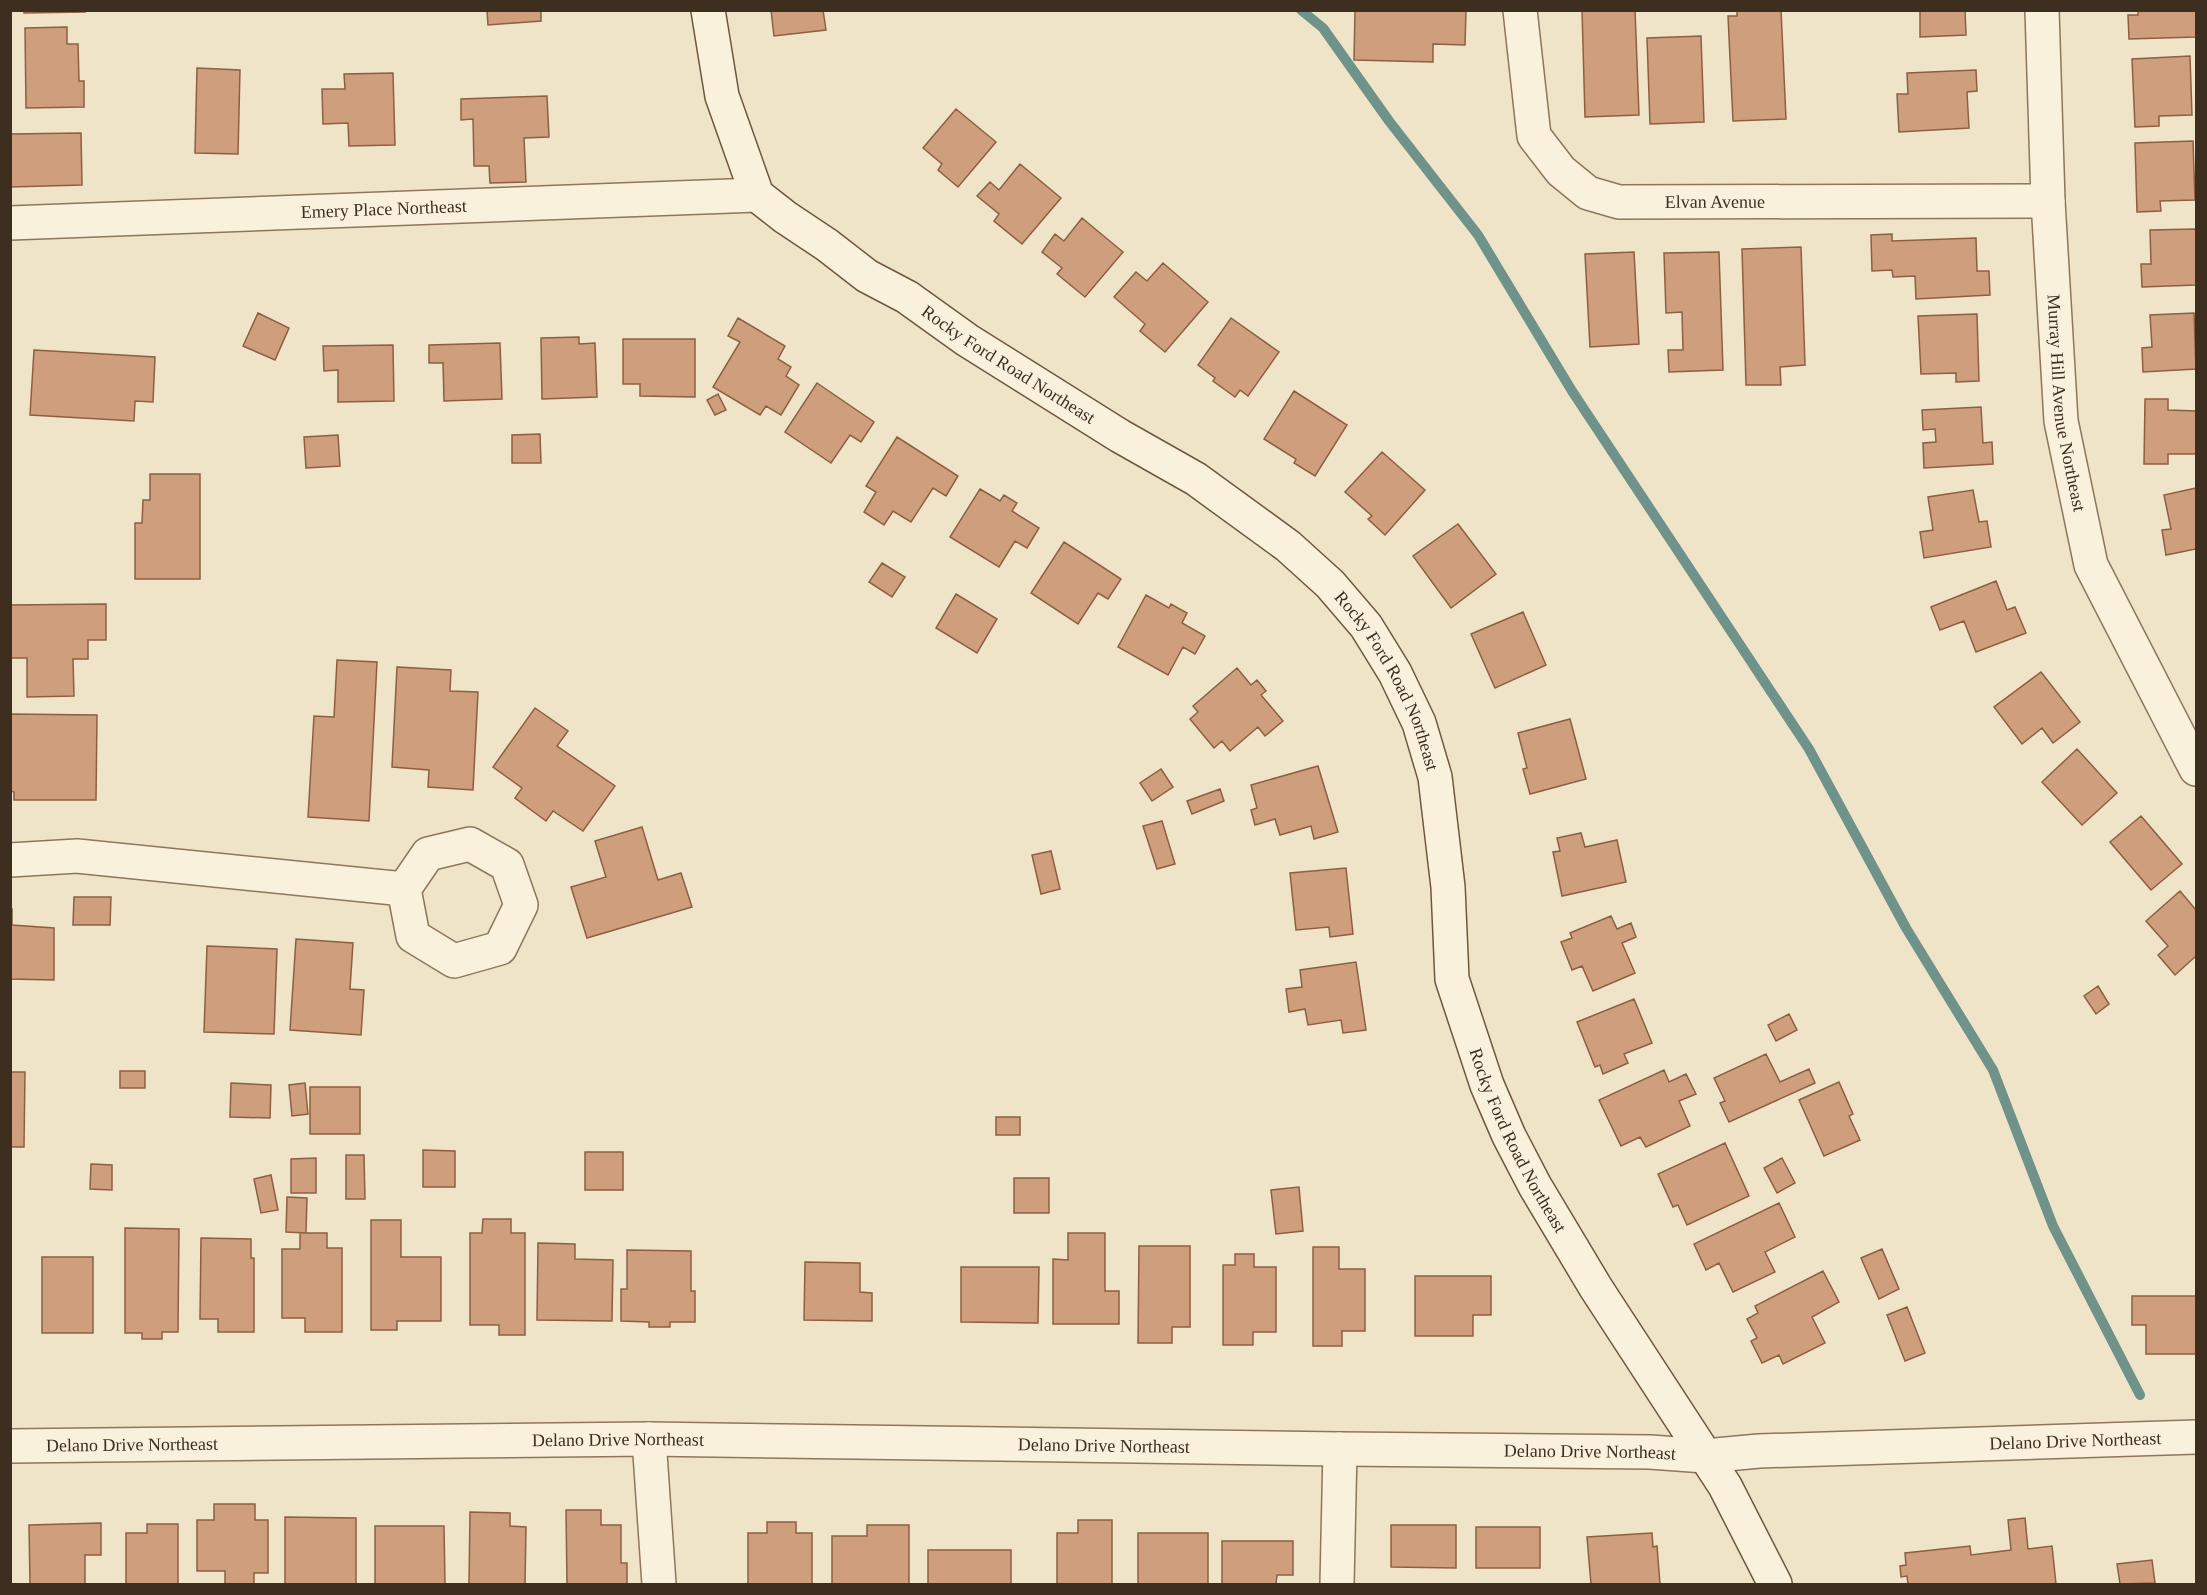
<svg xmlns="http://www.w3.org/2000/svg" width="2207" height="1595" font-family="Georgia,serif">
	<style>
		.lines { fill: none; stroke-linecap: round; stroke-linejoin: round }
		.stream { stroke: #6f938a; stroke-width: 10 }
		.building { fill: #cf9f7d; stroke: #8d5f41; stroke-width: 1.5 }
		.street-casing { stroke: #8d765c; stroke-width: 36 }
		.secondary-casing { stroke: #6f573f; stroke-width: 36 }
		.street { stroke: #faf1dc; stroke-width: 33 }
		.secondary { stroke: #faf1dc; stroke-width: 33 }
		.labels { text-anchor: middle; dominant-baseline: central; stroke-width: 5; stroke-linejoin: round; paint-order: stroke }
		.street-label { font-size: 18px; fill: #3d2e20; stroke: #f7eed8 }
	</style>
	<rect width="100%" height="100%" fill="#f0e4c8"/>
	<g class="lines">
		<path class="stream" d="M1301,10L1323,28L1389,121L1478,235L1572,391L1809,749L1906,928L1993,1070L2053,1226L2140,1395"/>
	</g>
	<path class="building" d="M24,10H85V12L24,13Z
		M487,10H541V21L488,25Z
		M771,10H823L826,30L774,36Z
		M1355,10H1466L1465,45L1433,44V62L1354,60Z
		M1582,10H1635L1639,115L1585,117Z
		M1737,10H1781L1786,119L1733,121L1728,16H1737Z
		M1920,10H1965L1966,35L1920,37Z
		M2138,10H2196V37L2129,39L2128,15H2138Z
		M67,27V44H78L79,81H84V107L26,108L25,28Z
		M1701,36L1704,122L1650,124L1647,38Z
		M2190,56L2192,115L2159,116V126L2135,127L2132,59Z
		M197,68L240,70L238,154L195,153Z
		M1976,70L1977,91L1967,92L1969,128L1899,132L1897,94H1908L1907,73Z
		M393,73L395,145L349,146L348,123L323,124L322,89H345L344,74Z
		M547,96L549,137L524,138L526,182L490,183L489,166H474L473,119L461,120V99Z
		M956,109L996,142L958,187L938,170L942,164L923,148Z
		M81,133L82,185L10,187V134Z
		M2193,141L2195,200L2160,201L2161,211L2137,212L2135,143Z
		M1020,164L1061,198L1022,244L994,221L999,214L977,196L990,182L999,190Z
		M1082,218L1123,252L1085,297L1057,274L1062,268L1042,252L1055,234L1064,241Z
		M2196,229V285L2142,287L2141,264H2151L2150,230Z
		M1892,234V241L1976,238L1977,271H1989L1990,295L1916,299L1915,276L1893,277L1892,270L1872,271L1871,235Z
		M1801,247L1805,365L1780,367L1781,385H1746L1742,249Z
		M1634,252L1639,344L1590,347L1585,254Z
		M1719,252L1723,370L1669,372L1668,350H1683L1682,312L1666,313L1664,253Z
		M1163,263L1208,302L1165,352L1140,331L1145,324L1114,297L1136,272L1147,281Z
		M258,313L289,328L275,360L243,346Z
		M2194,313L2196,369L2143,372L2142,348L2152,347L2150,315Z
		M1977,314L1979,381L1956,382V373L1921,374L1918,316Z
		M738,318L785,346L778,359L791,367L786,376L799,385L781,415L766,406L760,415L713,387L740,342L728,336Z
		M1231,318L1279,352L1248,396L1240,390L1235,397L1213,381L1215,378L1198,365Z
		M579,337V344L595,343L597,397L542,399L541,338Z
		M623,339H695V397L640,396V384H623Z
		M500,343L502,399L444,401L443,363H429V345Z
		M393,345L394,401L338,402V370L324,371L323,346Z
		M34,350L155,357L153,402L135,401L134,421L30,415Z
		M817,383L874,422L861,442L850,435L831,463L785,432Z
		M1294,391L1347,425L1315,476L1294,463L1296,459L1264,439Z
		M718,394L726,410L715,415L707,400Z
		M2145,399H2168V410L2196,411V454H2168V464H2144Z
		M1981,407L1983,443L1992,442L1993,464L1924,468L1923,443L1936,442L1935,429L1923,430L1922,410Z
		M540,434L541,463H512V435Z
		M338,435L340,466L306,468L304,437Z
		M897,437L958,476L946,496L933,488L911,522L893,511L884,525L864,512L876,492L866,486Z
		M1382,452L1425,490L1385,535L1368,519L1372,516L1345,492Z
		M150,474H200V579H135V523H142L143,500H150Z
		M2196,488V549L2166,555L2162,530L2171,529L2164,495Z
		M980,489L1000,501L1004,495L1017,503L1012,511L1039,528L1027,548L1015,541L999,567L950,537Z
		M1973,490L1979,522L1987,521L1991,547L1924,558L1920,532L1933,530L1928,497Z
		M1458,524L1496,574L1451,608L1413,556Z
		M1064,542L1121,579L1108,599L1098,593L1078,624L1031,593Z
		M882,563L905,577L892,597L869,582Z
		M1996,581L2007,610L2015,607L2026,633L1976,652L1964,621L1940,630L1931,607Z
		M956,594L997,619L977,653L936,628Z
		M1146,595L1169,608L1171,604L1187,613L1182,623L1205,636L1195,654L1183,647L1168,675L1118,647Z
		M106,604V640H88V659H73L74,696L27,697V658H10V605Z
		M1523,612L1546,665L1495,688L1471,634Z
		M337,660L377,662L369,821L308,817L314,716L334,717Z
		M397,667L451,670L450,691L478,692L473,790L428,787L429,770L392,767Z
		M1237,668L1251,685L1257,680L1266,691L1261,695L1283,721L1265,736L1258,727L1230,751L1222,741L1214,748L1190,719L1198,712L1193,706Z
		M2041,672L2080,722L2053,743L2042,728L2022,744L1994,707Z
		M535,708L568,731L557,746L615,786L583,831L553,811L546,821L515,798L522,788L493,767Z
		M10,714L97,715L96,800H14V792L10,791Z
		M1570,719L1586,779L1530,794L1523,769L1527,768L1518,733Z
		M2077,749L2117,793L2082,825L2042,782Z
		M1318,766L1338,832L1314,839L1311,826L1280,835L1275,819L1255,825L1251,810L1257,808L1251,785Z
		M1161,769L1173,787L1152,801L1140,783Z
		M1220,789L1224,801L1192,814L1187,801Z
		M2141,816L2182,864L2151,890L2110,842Z
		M1162,821L1175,864L1157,869L1143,826Z
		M642,827L658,880L681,873L692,907L587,938L571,887L606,877L595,841Z
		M1581,833L1585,847L1617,840L1626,882L1562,896L1553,852L1560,851L1557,838Z
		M1051,851L1060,889L1041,894L1032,855Z
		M1346,868L1353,934L1330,937L1329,927L1296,930L1290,873Z
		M2180,891L2196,910V956L2175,975L2158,955L2168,946L2146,921Z
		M74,897H111L110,925H73Z
		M10,909H12V925L54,928V980L10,979Z
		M1611,916L1617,929L1631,923L1636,937L1622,943L1635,973L1593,991L1582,966L1572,970L1561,942L1572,938L1570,933Z
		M296,939L353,943L350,989L364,990L361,1035L290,1030Z
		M207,946L277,949L274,1034L204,1032Z
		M1356,962L1366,1030L1343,1033L1341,1020L1308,1025L1305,1009L1289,1012L1286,989L1302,987L1300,970Z
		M2098,986L2109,1004L2096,1014L2084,996Z
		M1634,999L1652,1043L1624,1054L1628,1063L1603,1074L1600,1065L1595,1067L1577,1022Z
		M1789,1014L1797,1030L1776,1041L1768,1025Z
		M1766,1054L1780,1082L1809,1069L1815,1083L1729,1122L1720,1103L1725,1101L1714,1078Z
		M1664,1070L1669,1082L1686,1074L1696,1094L1679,1101L1690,1126L1646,1147L1640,1137L1621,1146L1599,1100Z
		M120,1071H145V1088H120Z
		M10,1072H25L24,1147H10Z
		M1839,1082L1853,1114L1849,1116L1860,1140L1824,1156L1799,1100Z
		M231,1083L271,1085L270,1118L230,1117Z
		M305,1083L308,1114L292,1116L289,1085Z
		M310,1087H360V1134H310Z
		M996,1117H1020V1135H996Z
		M1725,1143L1749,1196L1687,1225L1678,1205L1673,1207L1658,1174Z
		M423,1150L455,1151V1187H423Z
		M585,1152H623V1190H585Z
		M346,1155H364L365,1199H346Z
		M316,1158V1193H291V1159Z
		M1782,1158L1795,1183L1777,1193L1764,1168Z
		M91,1164L112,1165V1190L90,1189Z
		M271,1175L278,1210L261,1213L254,1179Z
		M1014,1178H1049V1213H1014Z
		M1299,1187L1303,1231L1276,1234L1271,1190Z
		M287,1197L307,1198L306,1233L286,1232Z
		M1779,1203L1795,1237L1765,1252L1775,1272L1733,1292L1719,1263L1706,1270L1694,1244Z
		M483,1219H511V1233H525V1335H499V1325H470V1233H482Z
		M371,1220H401V1257H441V1321H397V1330H371Z
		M125,1228L179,1229L178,1332H162V1339H142V1333H125Z
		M300,1233H327V1248H342V1332H305V1318H282V1249H300Z
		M1068,1233H1105V1291H1119V1324H1053V1259L1068,1260Z
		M201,1238L251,1239V1258H254V1332H218V1319H200Z
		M538,1243L575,1244V1259L613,1260L612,1321L537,1320Z
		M1139,1246H1190V1327H1172V1343H1138Z
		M1313,1247H1339V1269H1365V1331H1342V1346H1313Z
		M1882,1249L1899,1289L1879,1299L1861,1258Z
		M627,1250L691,1251V1291H695V1322H670V1327H649V1322L621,1321V1289H627Z
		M1235,1254H1254V1267H1276V1332H1253V1345H1223V1265H1235Z
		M42,1257H93V1333H42Z
		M805,1262L860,1263V1292L872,1293V1321L804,1320Z
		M961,1267H1039L1038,1323L961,1322Z
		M1823,1271L1839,1302L1812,1317L1825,1343L1783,1364L1779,1355L1762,1363L1751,1341L1757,1338L1747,1319L1758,1313L1755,1306Z
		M1415,1276H1491V1315H1473V1336H1415Z
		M2132,1296H2196V1354H2146V1325H2132Z
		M1907,1307L1925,1353L1905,1361L1887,1315Z
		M214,1504H255V1520H268V1573H254V1584H225V1571H197V1520H214Z
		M566,1510H601V1525H621V1563H627V1584H567Z
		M470,1512L510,1513V1526L526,1527L525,1584H469Z
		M285,1517L356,1518V1584H285Z
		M2025,1518L2028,1549L2052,1546L2056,1584H1908L1907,1576L1901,1577L1900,1566L1906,1565L1905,1553L1970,1546L1971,1555L2011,1550L2008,1520Z
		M1078,1520H1112V1584H1057V1533H1078Z
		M767,1522H796V1533H812V1584H748V1533H767Z
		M101,1523V1555H85V1584H30L29,1525Z
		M147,1524H178V1584H126V1533H147Z
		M867,1525H909V1584H832V1536H867Z
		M1391,1525H1456V1568L1391,1567Z
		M375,1526H444L445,1584H375Z
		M1476,1527H1540V1568H1476Z
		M1138,1533H1208V1584H1138Z
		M1652,1533L1653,1547L1657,1546L1660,1584H1591L1587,1537Z
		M1222,1541H1293V1575H1277L1276,1584H1222Z
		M928,1550H1011V1584H928Z
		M2152,1560L2155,1583L2120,1584L2117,1564Z"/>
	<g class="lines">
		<defs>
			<g id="street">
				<path id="s1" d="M1520,10L1534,136L1561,171L1588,193L1619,202L2048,201"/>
				<path id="s2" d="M2042,10L2048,201L2061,421L2091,565L2196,769"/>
				<path id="s3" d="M10,223L757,195"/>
				<path d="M470,844L507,865L521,905L500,948L454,961L413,936L404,889L428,854Z"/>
				<path d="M10,860L77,856L404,889"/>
				<path d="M649,1439L659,1584"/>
				<path id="s4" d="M10,1446L649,1439L1340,1449L1650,1452L1705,1456L1759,1451L2196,1437"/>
				<path d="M1337,1584L1340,1449"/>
			</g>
			<g id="secondary">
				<path id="s5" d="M708,10L722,96L757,195L785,217L827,245L867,276L907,297L967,340L1120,436L1196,479L1288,546L1330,584L1366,626L1395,673L1419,723L1435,777L1448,887L1452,979L1487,1085L1509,1136L1535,1186L1596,1288L1725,1486L1775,1584"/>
			</g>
		</defs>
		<use href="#street" class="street-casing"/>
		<use href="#secondary" class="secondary-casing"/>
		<use href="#street" class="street"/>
		<use href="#secondary" class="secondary"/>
	</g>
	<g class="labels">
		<g class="street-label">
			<text stroke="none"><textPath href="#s1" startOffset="334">Elvan Avenue</textPath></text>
			<text stroke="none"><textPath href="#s3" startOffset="374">Emery Place Northeast</textPath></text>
			<text stroke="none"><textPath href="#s5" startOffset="496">Rocky Ford Road Northeast</textPath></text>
			<text stroke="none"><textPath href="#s2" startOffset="394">Murray Hill Avenue Northeast</textPath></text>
			<text stroke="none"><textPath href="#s5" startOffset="1000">Rocky Ford Road Northeast</textPath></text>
			<text stroke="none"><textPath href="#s5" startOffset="1486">Rocky Ford Road Northeast</textPath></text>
			<text stroke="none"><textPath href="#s4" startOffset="608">Delano Drive Northeast</textPath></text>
			<text stroke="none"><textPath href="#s4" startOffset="2066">Delano Drive Northeast</textPath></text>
			<text stroke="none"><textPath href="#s4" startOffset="122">Delano Drive Northeast</textPath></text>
			<text stroke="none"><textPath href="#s4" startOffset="1094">Delano Drive Northeast</textPath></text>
			<text stroke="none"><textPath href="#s4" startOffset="1580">Delano Drive Northeast</textPath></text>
		</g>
	</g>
	<rect width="2207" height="1595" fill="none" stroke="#3d2e20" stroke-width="24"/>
</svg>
